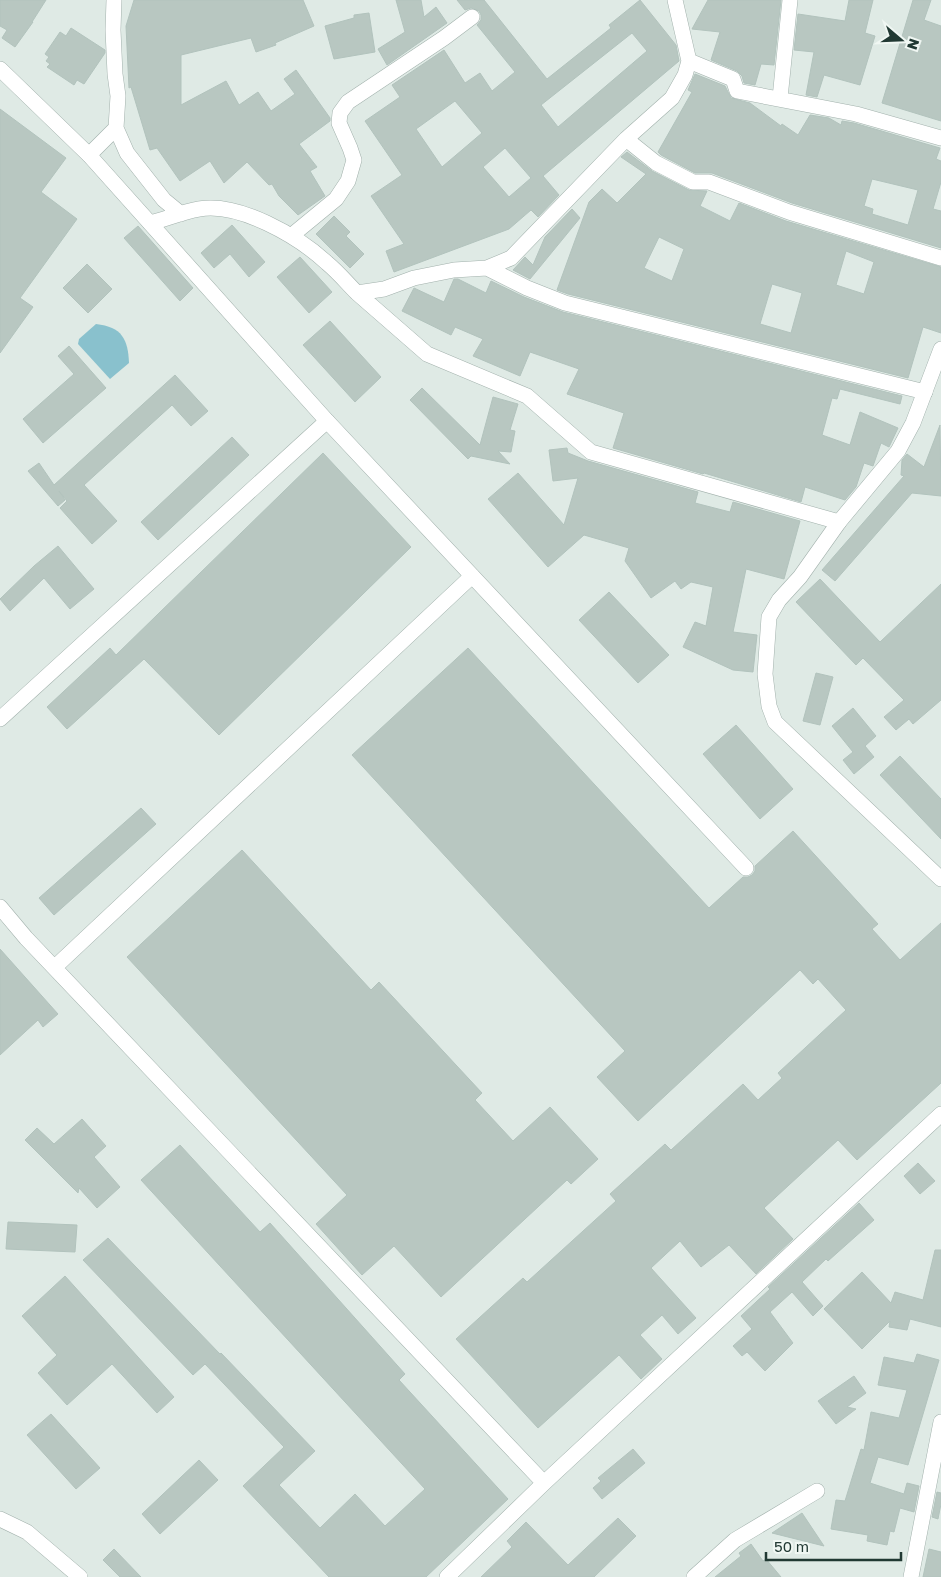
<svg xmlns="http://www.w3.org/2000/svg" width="941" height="1577" font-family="'Golos Text',sans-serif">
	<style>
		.water { fill: #89c1cd }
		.building { fill: #b8c7c1; stroke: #b2c3bd; fill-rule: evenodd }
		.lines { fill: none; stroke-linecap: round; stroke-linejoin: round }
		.minor-casing { stroke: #a2b1ac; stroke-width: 16 }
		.tertiary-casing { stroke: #a2b1ac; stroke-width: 16 }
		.minor { stroke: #fff; stroke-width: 15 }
		.tertiary { stroke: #fff; stroke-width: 15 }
	</style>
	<rect width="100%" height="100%" fill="#dfeae5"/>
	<path class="water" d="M96,324C122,327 128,339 129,363L110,379L78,344L79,339Z"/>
	<path class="building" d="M0,0H46L32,22H33L15,47L2,38L7,30L0,26Z
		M134,0H303L314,26L275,43L276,45L256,52L251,38L181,55V105L226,81L239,105L258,92L271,111L295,94L284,79L296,70L330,118V121L299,144L317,167L310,171L325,196L298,215L279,196L272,184L269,185L247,162L224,183L210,161L180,181L157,148L150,150L131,87L129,88L126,26Z
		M396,0H421L424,17L436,7L447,23L387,65L378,49L405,32Z
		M457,0H484L547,79L611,28L609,25L640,0L676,45L679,61L543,176L559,195L538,217L531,210L509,229L394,272L386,251L404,244L371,196L402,175L365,121L400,97L392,85L444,50L465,83L480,73L492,91L515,72L477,25L481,20V15L479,11L471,8L465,10ZM632,33L647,51L558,127L541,105ZM455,101L482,133L442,167L416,129ZM505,148L531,178L509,197L483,167Z
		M708,0H781L774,65L761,64L755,85L744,83L742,76L737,71L711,60L720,32L692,29Z
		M849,0H873L865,33L875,36L860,85L824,75L817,97L806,95L814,52L794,50L798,14L845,21Z
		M913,0H931L924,20L941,26V121L882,103Z
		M369,13L375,52L334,59L325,26L354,18V15Z
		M71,28L105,50V53L84,84L77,80L74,85L47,67L50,64L46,61L49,57L45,54L60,32L66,36Z
		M695,74L725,86L731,98L750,103L781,126L782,124L798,135L810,115L829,118L841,125L842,121L854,123L940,148L936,159L941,161V182L933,209L941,211V248L792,203L712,173H695L661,155L658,152L692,92L688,90ZM872,179L918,190L908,225L872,214L873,209L864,206Z
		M0,109L66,158L41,192L77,219L20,298L33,307L0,353Z
		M627,152L652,171L689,190L707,191L700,206L730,221L739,203L786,221L941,267V333L923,327L908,378L568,294L557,290L589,202L602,189L617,203L646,174L621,157ZM659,237L684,249L672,281L644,268ZM846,251L874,262L864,294L836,285ZM772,284L802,293L791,333L760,324Z
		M572,209L580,218L530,279L513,270L525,257L533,265L545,237Z
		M334,216L350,232L346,236L364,254L350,268L316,234Z
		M232,225L265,262L249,277L230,254L214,268L201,253Z
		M138,226L193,288L180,301L124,238Z
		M300,257L332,292L309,313L277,277Z
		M87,264L112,289L88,313L63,288Z
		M454,279H458L486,293L491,281L524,297L563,312L902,396L900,404L840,389L837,399L832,398L822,435L850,445L860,412L898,428L889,447L881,443L873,466L864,463L856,487L845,500L805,487L801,502L704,473L703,474L613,448L624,413L567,394L579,369L530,352L520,376L473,356L483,339L455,327L451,335L402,311L414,288L444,302Z
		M330,321L381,377L355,402L303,345Z
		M69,346L106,388L43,443L23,419L74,374L58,356Z
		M175,375L208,411L191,426L172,405L84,485L117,521L92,544L60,508L67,501L59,491L65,500L58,506L28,471L39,463L54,485Z
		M422,388L480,445L493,397L518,404L510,430L515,431L511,452L498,451L510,464L471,456L468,459L410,400Z
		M940,425L941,496L912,493L835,581L822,570L904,476L901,475L902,460L907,454L924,467Z
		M232,437L249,455L158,540L141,522Z
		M567,448L568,453L588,461L698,492L695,503L730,512L733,502L800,521L784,579L746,569L733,632L757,635L753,672L733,670L683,647L695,622L706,626L713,587L691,582L681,589L675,581L651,598L625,561L629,548L584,535L548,567L488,499L518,473L564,525L578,478L553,481L549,450Z
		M323,453L411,547L219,735L144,659L67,729L47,707L110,648L116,655Z
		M58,546L94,589L70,609L44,578L10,611L0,599L34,566Z
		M820,579L880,642L941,584V700L913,724L909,719L896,730L884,717L904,700L863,658L856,665L796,602Z
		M609,592L669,655L638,683L579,620Z
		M468,648L709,908L743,877H748L752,875L755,871V866L793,831L878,924L872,929L900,960L941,923V1083L857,1160L838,1140L764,1208L793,1239L756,1274L729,1245L701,1267L680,1241L651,1268L696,1318L678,1334L662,1315L640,1335L662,1359L641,1379L619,1355L538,1428L456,1339L523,1278L527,1282L616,1201L610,1194L665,1144L671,1150L743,1084L758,1100L782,1078L778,1073L846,1010L818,979L813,984L800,970L638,1121L597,1077L625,1051L352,755Z
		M816,673L833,677L820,725L803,721Z
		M853,708L876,736L865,746L874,757L854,774L843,760L853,752L832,726Z
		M736,725L793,789L760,819L703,754Z
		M900,756L941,799V839L880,775Z
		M141,808L156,824L54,915L39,898Z
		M242,850L371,990L379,982L482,1093L475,1100L513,1141L550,1107L598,1159L571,1184L567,1180L441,1297L394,1246L362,1275L316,1224L347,1195L127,957Z
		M0,949L58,1014L43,1027L38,1020L0,1055Z
		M82,1119L106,1146L94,1157L120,1187L97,1208L79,1188L78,1193L25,1140L37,1128L54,1144Z
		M180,1145L260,1232L270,1223L405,1374L399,1380L508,1499L426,1577H329L243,1486L284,1447L205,1364L193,1375L83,1260L108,1238L220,1354L221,1353L315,1451L279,1485L320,1528L355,1494L385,1526L425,1489L141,1180Z
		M918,1163L935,1181L920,1194L904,1176Z
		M859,1203L874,1220L828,1261L826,1259L802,1282L823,1306L813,1316L792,1292L770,1312L793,1343L765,1371L747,1352L742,1356L733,1346L752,1329L741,1316L770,1289L768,1287Z
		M8,1222L77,1225L75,1252L6,1249Z
		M935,1250H941V1327L910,1319L907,1330L889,1327L890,1321L862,1349L824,1309L862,1272L891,1303L895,1292L923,1300Z
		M65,1276L174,1397L157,1413L112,1364L67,1405L38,1373L57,1355L22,1316Z
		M917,1354L939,1360L908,1465L878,1457L870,1483L904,1494L907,1483L919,1486L914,1512L900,1508L894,1532L890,1531L887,1545L867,1541L868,1535L831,1529L836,1500L845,1501L861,1449L864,1450L871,1412L899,1418L907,1390L878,1385L884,1357L914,1363Z
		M854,1376L866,1393L847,1407L856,1409L836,1424L818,1401Z
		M51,1414L100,1468L76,1489L27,1435Z
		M633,1449L645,1463L602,1499L593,1488L601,1481L598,1478Z
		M199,1460L218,1480L160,1534L142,1514Z
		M937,1492L941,1493V1504L938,1519L932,1517Z
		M802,1513L824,1546L772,1533Z
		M618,1518L636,1536L594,1577H481L512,1547L507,1541L526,1522L568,1565Z
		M751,1544L763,1561L766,1559L781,1577H715L741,1556L739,1553Z
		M114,1549L141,1577H120L103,1560Z
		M929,1549L941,1552V1577H923Z"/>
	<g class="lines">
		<defs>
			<path id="minor" d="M675,0L689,61L685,75L672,98L626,139L511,258L487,268L454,270L414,278L384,289L357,293L427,354L527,396L591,452L839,522
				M689,61L733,79L737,91L856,114L941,138
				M780,98L790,0
				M116,128L127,153L164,200L181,214
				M626,139L656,163L693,182H709L789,212L941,258
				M89,155L116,128L118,96L115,74L113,30L114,0
				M150,223C166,219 182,212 199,209C239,202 298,236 327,263C338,272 347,283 357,293
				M291,236L336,199L348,181L354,160L350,148L339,123L340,113L348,102L444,38L472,17
				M487,268L527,288L565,303L925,392
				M0,719L327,421
				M0,907L26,938L544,1483
				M55,967L472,576
				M0,1519L27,1532L80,1577
				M447,1577L544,1483L941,1114
				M694,1577L735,1540L817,1491
				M911,1577L941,1422"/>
			<path id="tertiary" d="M0,69L89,155L327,421L746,868
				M941,349L913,423L898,451L839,522L800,577L779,600L769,617L765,674L769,706L775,722L941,879"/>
		</defs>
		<use href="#minor" class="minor-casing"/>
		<use href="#tertiary" class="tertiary-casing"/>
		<use href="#minor" class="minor"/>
		<use href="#tertiary" class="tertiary"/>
	</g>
	<g transform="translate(901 40) rotate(109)" stroke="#f0f7f3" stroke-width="4" paint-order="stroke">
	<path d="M0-4L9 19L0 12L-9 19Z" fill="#213933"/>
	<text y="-8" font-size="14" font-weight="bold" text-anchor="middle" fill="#213933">N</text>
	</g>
	<path d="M766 1552v8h135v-8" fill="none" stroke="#213933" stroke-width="2.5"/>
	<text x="774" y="1552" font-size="15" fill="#213933" stroke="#f0f7f3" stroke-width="4" paint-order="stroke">50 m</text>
</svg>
